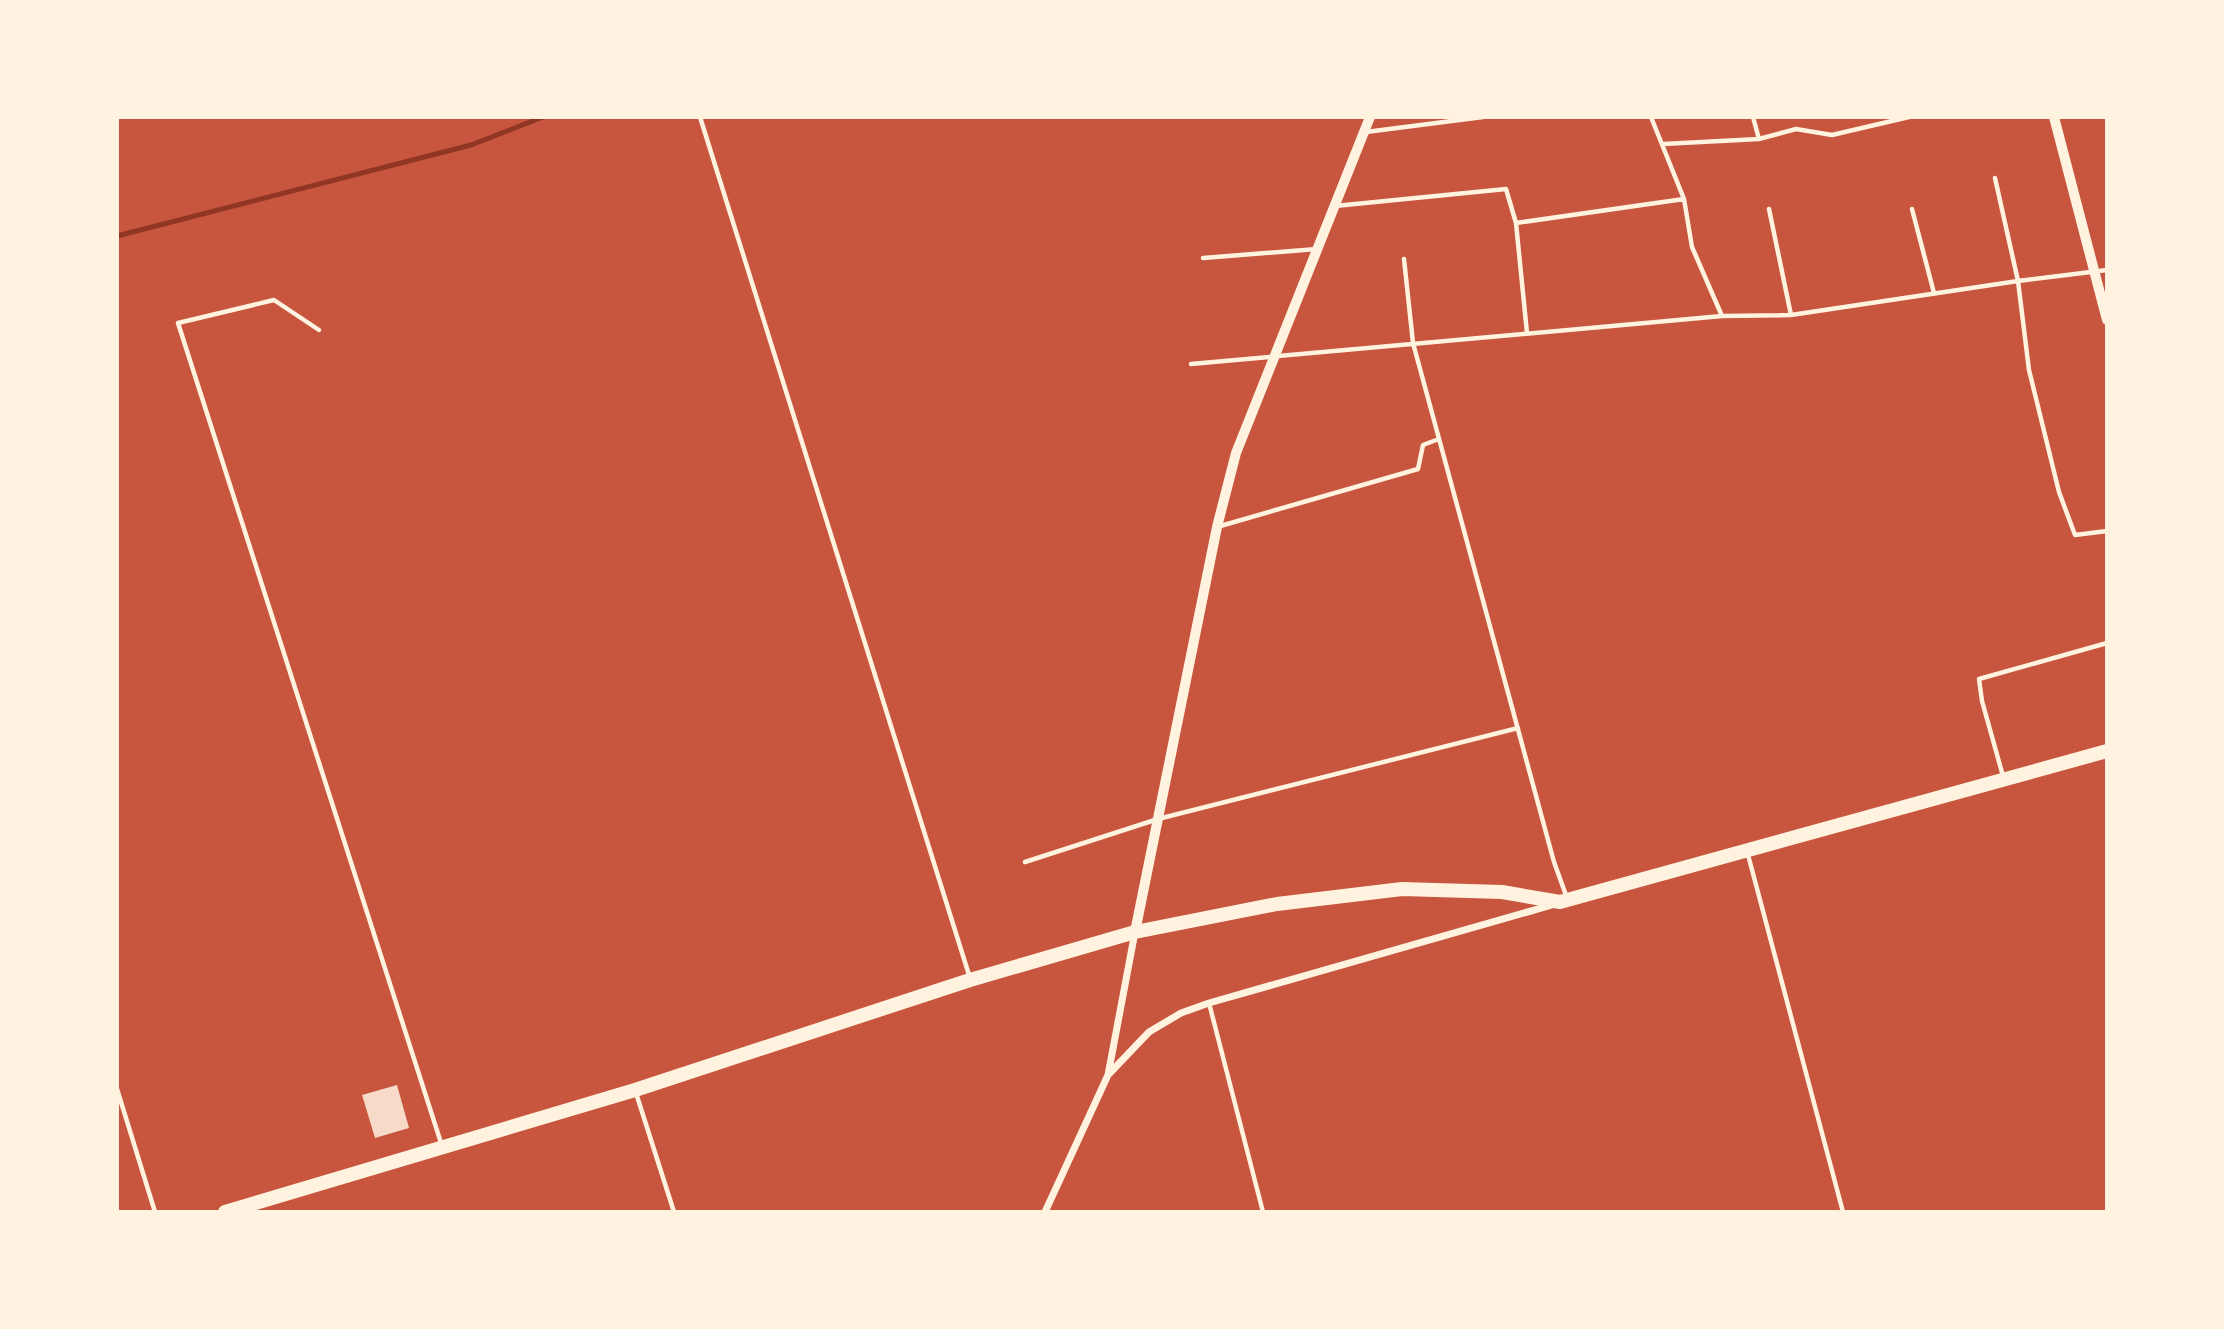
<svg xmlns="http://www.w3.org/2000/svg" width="2224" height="1329" font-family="'Work Sans',sans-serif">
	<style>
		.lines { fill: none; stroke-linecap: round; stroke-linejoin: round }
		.stream { stroke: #8f3625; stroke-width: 5 }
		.building { fill: #f7dbc8 }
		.service { stroke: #fff3e0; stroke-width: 4.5 }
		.minor { stroke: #fff3e0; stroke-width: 7 }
		.tertiary { stroke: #fff3e0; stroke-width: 10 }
		.primary { stroke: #fff3e0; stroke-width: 14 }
	</style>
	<rect width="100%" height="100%" fill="#c8553d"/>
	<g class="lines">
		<path class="stream" d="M117,236L471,145L543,117"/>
	</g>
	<path class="building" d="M397,1085L409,1128L375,1138L362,1095Z"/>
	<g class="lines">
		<path class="service" d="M700,117L970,978
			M1651,117L1684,199L1692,247L1722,316
			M1753,117L1759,139
			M1366,132L1483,117
			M1663,144L1759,139L1796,129L1832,135L1909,117
			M1995,178L2018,281L2029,370L2059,492L2075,535L2107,531
			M1335,206L1506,189L1516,223L1684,199
			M1769,209L1791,315
			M1912,209L1934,293
			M1516,223L1527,333
			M1203,258L1317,249
			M1404,259L1413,343L1554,862L1567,898
			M319,330L274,300L178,323L442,1146
			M1191,364L1722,316L1791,315L2018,281L2107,270
			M1217,527L1418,469L1423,445L1439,439
			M2003,776L1982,701L1979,679L2107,643
			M1747,851L1843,1212
			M1025,862L1158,819L1518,728
			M1209,1003L1263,1212
			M117,1089L155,1212
			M636,1093L674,1212"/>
		<path class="minor" d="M1108,1075L1149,1032L1181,1013L1209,1003L1552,905
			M1045,1212L1108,1075L1135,932"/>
		<path class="tertiary" d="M2054,117L2107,320
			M1135,932L1217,527L1236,453L1370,117"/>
		<path class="primary" d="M225,1212L635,1090L970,980L1135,932L1277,904L1402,889L1502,892L1560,902L2107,751"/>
	</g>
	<rect width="2224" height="1329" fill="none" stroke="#fff3e0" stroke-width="238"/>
</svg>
